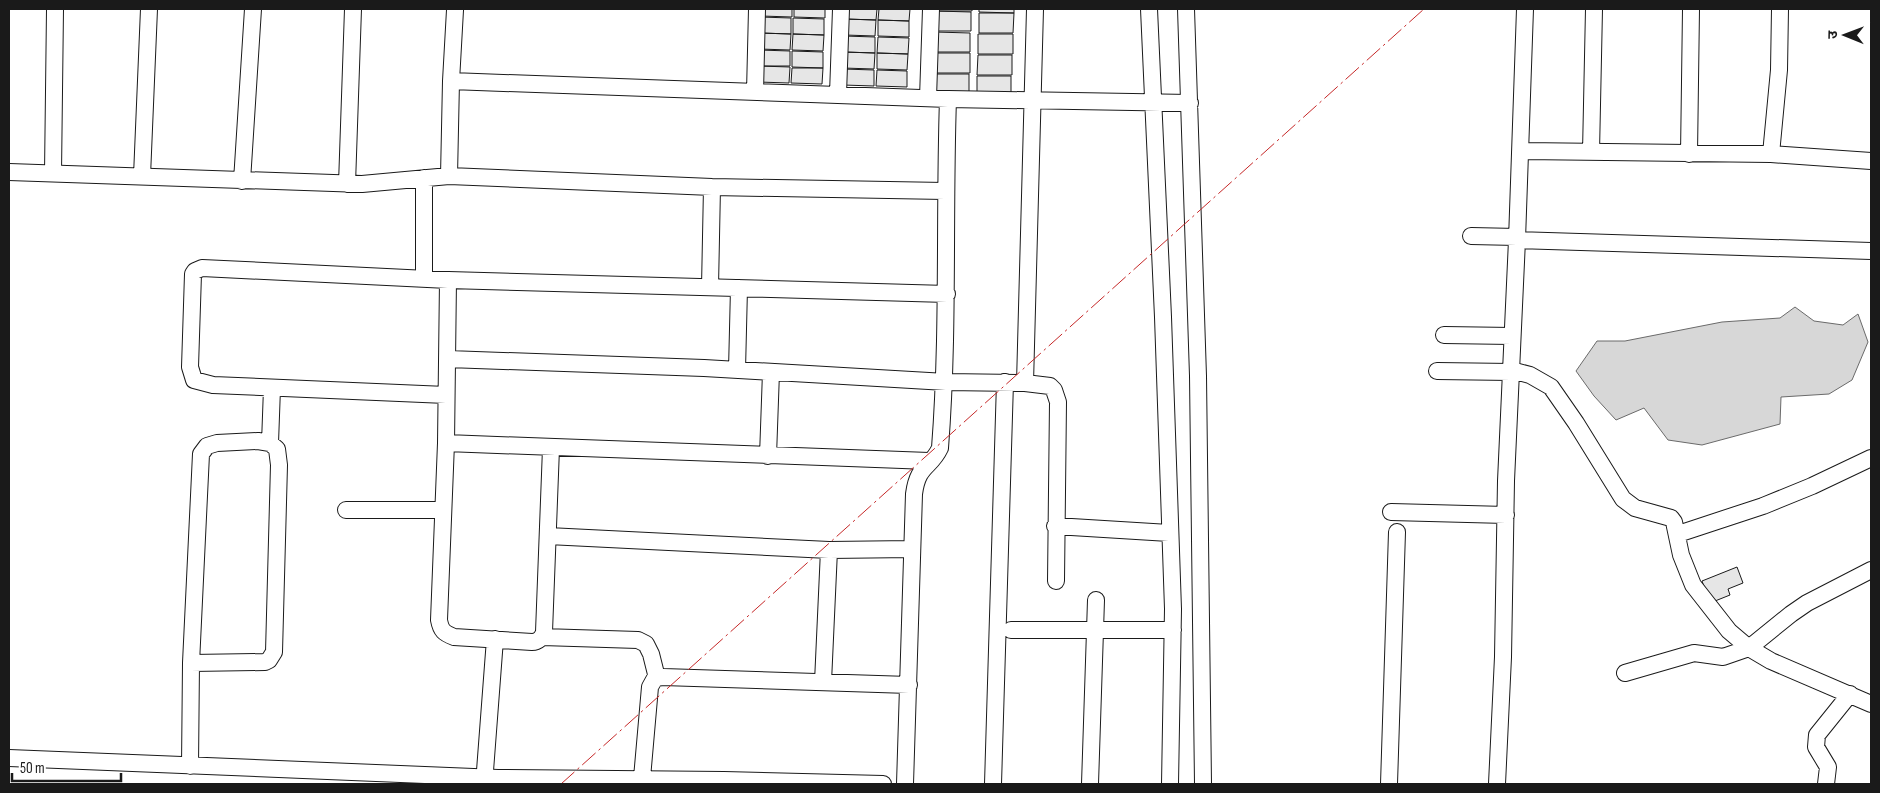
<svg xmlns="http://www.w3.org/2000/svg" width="1880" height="793" font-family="'Sofia Sans Condensed','Noto Sans Devanagari',sans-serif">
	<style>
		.water { fill: #d7d7d7; stroke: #6a6a6a }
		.building { fill: #e6e6e6; stroke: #1a1a1a }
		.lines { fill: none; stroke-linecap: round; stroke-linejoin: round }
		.minor-casing { stroke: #1a1a1a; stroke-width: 18 }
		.minor { stroke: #fff; stroke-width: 16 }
		.power { stroke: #c62828; stroke-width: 1; stroke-dasharray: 18 4 2.5 4; stroke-linecap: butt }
	</style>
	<rect width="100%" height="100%" fill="#fff"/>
	<path class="water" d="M1795,307L1814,321L1843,325L1858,314L1868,342L1852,380L1829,394L1781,397L1780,424L1702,445L1668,440L1644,408L1616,420L1594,396L1576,371L1597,341H1625L1722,322L1780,318Z"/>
	<path class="building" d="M761,9H792V17L761,16Z
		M794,9H825V18L794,17Z
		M845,9H877L876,20L845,19Z
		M879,9H910L909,21L878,20Z
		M937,9H972V11H937Z
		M979,9H1014V13L979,12Z
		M936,11L971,12V31H936Z
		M979,13H1014L1013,33H979Z
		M760,17L791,18V34L760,33Z
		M793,18L824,19V35L793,34Z
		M845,19L876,20L875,36L845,35Z
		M878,20L909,21V37L878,36Z
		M935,32L970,33V52H935Z
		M760,33L791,34L790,50L759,49Z
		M793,34L824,35L823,51L792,50Z
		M978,34H1013V54H978Z
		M844,36L875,37V53L844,52Z
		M878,37L909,38L908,54L877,53Z
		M759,50L790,51V66H759Z
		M792,51L823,52V68L792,67Z
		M844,52L875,53L874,69L843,68Z
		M877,53L908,54L907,70L877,69Z
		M936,53H970V73H935Z
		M978,55H1012V75H977Z
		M759,66L790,67L789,83L758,82Z
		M792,68H823L822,84L791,83Z
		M843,69L874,70V86L843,85Z
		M877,70L907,71V87L876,86Z
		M935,74H969V94H935Z
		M977,76H1011V96L977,95Z
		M1737,567L1743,583L1728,589L1730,595L1710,603L1702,581Z"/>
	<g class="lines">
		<defs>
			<path id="minor" d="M1149,9L1163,317L1173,609L1170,784
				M1186,9L1198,376L1203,784
				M451,81L948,99L1190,103
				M755,92L757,9
				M838,94L841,9
				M928,98L931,9
				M1520,151L1771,154L1871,161
				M1591,152L1594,9
				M1689,154L1691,9
				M1771,154L1779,70L1780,9
				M9,172L362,184L449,176L712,187L945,191
				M53,173L55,9
				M142,176L149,9
				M449,176L451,81L455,10
				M242,181L253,9
				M347,184L353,9
				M1471,236L1517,237
				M1517,240L1871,251
				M424,279V178
				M448,280L446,443L439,620C441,631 444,633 454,637L532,642C538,642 542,638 544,632L551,448
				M710,287L712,187
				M1444,335L1512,336
				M448,359L704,368L946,382L1025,383L1050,386L1054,390L1058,402L1056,581
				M737,370L739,288
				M1511,370L1530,375L1551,387L1576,423L1623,499L1635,508L1671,518L1674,522L1681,555L1693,585L1729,631L1749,648L1771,661L1871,704
				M1437,371L1511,372
				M1025,383L1035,9
				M446,395L213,385L194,380L190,367L193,274L195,271L202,268L448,280L947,294
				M270,443L272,388
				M446,443L929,461
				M768,456L771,372
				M346,510H443
				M1391,512L1506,515
				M1055,526L1169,533
				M1678,534L1763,506L1812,486L1871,458
				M548,536L829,550L912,549
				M1011,630H1173
				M542,637L638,640L646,644L651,654L657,678
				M1625,673L1694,653L1723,657L1749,648L1791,614L1807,603L1871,570
				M823,682L829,550
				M9,758L498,778L724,780L883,784
				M190,766L191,663L201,454L207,446L217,443L258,441L270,443L277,449L279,465L274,652L269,660L265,662L191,663
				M642,778L650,687L655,678L663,677L909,685
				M484,784L495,639
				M905,784L914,494C918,464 930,469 940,448C949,332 944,215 948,99
				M993,784L1005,382
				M1090,784L1096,600
				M1389,784L1397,532
				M1497,784L1503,657L1506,481L1517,240L1525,9
				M1826,784L1828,767L1816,747L1817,735L1850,694"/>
		</defs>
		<use href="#minor" class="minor-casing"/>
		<use href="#minor" class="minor"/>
		<path class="power" d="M561,784L1424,9"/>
	</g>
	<rect width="1880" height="793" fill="none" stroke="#1a1a1a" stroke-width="20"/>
	<g transform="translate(1845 35) rotate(271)" stroke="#ffffff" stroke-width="4" paint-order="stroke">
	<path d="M0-4L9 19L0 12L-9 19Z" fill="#1a1a1a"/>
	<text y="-8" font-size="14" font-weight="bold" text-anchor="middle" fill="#1a1a1a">उ</text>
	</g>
	<path d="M12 773v8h109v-8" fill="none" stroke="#1a1a1a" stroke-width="2.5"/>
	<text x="20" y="773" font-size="15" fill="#1a1a1a" stroke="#ffffff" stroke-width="4" paint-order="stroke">50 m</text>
</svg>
